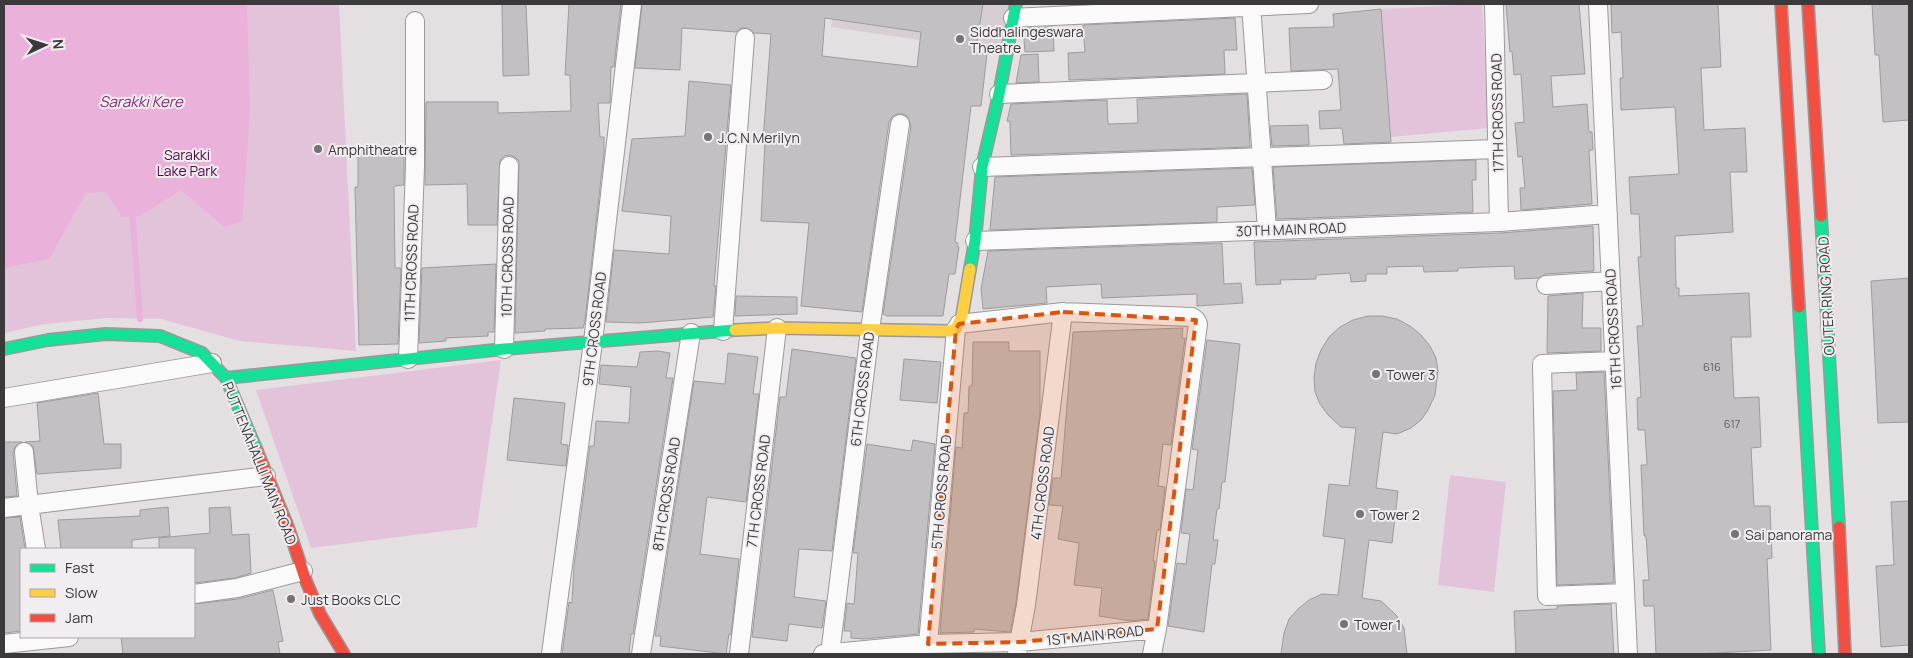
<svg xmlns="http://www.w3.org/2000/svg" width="1913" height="658" font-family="Manrope,sans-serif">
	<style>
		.built { fill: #d6ced3 }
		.green { fill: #e3c3da }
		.water { fill: #eab1db }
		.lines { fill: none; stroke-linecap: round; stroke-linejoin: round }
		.stream { stroke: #eab1db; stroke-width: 6 }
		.building { fill: #c2c0c2; stroke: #9e9b9d; fill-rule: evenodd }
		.street-casing { stroke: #9b989a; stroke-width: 20 }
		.fast-casing { stroke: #9b989a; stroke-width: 14 }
		.slow-casing { stroke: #9b989a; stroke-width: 14 }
		.jam-casing { stroke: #9b989a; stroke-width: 14 }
		.street { stroke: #fbfafb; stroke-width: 18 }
		.fast { stroke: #16e098; stroke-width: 11 }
		.slow { stroke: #ffcf43; stroke-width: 11 }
		.jam { stroke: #f24e42; stroke-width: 11 }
		.marked { fill: #d75611; fill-opacity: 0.2; stroke: #d75611; stroke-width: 4; stroke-dasharray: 10 6; stroke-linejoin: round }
		.poi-dot { fill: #767375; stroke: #f2edf0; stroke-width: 2 }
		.labels { text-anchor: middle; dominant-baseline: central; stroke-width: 4; stroke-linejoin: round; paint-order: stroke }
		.number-label { font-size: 11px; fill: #5d5b5c }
		.poi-label { font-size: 14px; fill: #3b393a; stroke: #f2edf0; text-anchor: start }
		.street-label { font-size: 14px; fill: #3b393a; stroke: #f2edf0 }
		.park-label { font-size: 14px; fill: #4e0742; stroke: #f2edf0 }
		.water-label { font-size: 15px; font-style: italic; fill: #852a73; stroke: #f2edf0 }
	</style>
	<rect width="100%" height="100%" fill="#e4e0e2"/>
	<path class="built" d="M833,4H1011L1002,52L831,27Z"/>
	<path class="green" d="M4,4H339L356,351L240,341L161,319L107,318L45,324L4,333Z
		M1482,4L1489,128L1391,137L1381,9Z
		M501,360L477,527L311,548L256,390Z
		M1450,475L1506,482L1494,592L1438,585Z"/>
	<path class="water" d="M4,4H247L250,110L242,222L224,227L181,190L140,216L122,217L106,192L86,193L49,259L4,268Z"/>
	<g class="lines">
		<path class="stream" d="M132,208L140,319"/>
	</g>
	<path class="building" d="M502,4H526L529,75L503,76Z
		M569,4H621L614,67H611L610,103H598L600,137H604V152L585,321L583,328L545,329V331L515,333L519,161L515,157L510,155L504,156L500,161L497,225H468L467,184L425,185L426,102H498V113L571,111L570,75H565Z
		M642,4H983L975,53L987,54L981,106H971L955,242L958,243V247H959L955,274H949L943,316H887L883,314L911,126L907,116L902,114H897L892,117L889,122L862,312L801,306L809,223L761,221L765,141H763L771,34L754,33L746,28H741L736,32L682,28L680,70L635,68ZM825,18L921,32L917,67L822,56Z
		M1506,4H1579L1585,74L1551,76L1553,107L1587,104L1589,132H1592L1593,150H1589L1592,204L1521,210L1520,188H1525L1522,156L1518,157L1515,123L1524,122L1521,74L1514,75L1512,51L1510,52Z
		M1611,4H1718L1721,67L1701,68L1704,130L1745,128L1747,172H1730L1733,232L1675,236L1676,288H1679V296L1749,293L1751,337H1731L1734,398L1759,397L1761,447L1751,448L1754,506H1770L1772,558L1767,559L1771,650L1697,654H1656L1654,606H1644L1643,580H1649L1646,536H1644L1641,465H1647L1645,430H1638L1637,398L1641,397L1637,326H1643L1638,257H1641L1639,214H1631L1629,177L1679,174L1675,107L1621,110L1620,78H1623L1621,32L1612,33Z
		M1872,4H1909V120L1883,122L1879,55H1875Z
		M1381,9L1391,142L1344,144L1342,128L1320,129L1319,111L1341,110L1338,69L1291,71L1289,28L1334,27L1333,14Z
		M1235,18L1237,50H1224L1225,74L1069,80L1068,53L1085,52L1083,25Z
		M1053,27L1054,51L1025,52L1024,39L1026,28Z
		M1038,54L1039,82L1016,83L1021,55Z
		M689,81L731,85L714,286H716L713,317L640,323L606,322L614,250L669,254L671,216L622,211L632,139L685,136Z
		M1247,94L1250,147L1011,155L1010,122L1007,121L1011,104L1107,100L1108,124L1138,123L1137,99Z
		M1308,125L1309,145L1272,146L1270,126Z
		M404,149V185L394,186L395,268H401L398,344L359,345L355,187H358V150Z
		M1476,160V180H1472L1473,212L1277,219L1273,167Z
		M1252,168L1255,205L1217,207V222L990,230L995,177Z
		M1593,226L1594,271L1545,274L1539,278L1515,279L1514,266L1458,268V271L1424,272L1423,266L1387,267V274H1366V281L1351,282L1350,273L1316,275V279L1280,280L1281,284L1256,285L1254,242L1500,233Z
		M1222,243L1224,284L1241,283L1243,303L1197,306V294L1102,298L1101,284L1046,287L1047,303L983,309L981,289L988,251Z
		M496,264L494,332H488V336L446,338V341L419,343L422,268Z
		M1909,278V422L1878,423L1871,281Z
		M1583,293L1582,328H1601V351L1547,353L1548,296Z
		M736,296L797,297V314L735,316Z
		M1368,316H1382L1397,319L1410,326L1421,335L1430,346L1436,358L1438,371L1435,395L1428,410L1421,420L1411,428L1397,434L1383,432L1376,488L1398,491L1392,543L1369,540L1362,598L1381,601L1396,615L1404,628L1407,654H1281L1284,633L1289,619L1298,609L1309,600L1322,594L1338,595L1345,539L1323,536L1329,484L1349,486L1356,428L1341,427L1328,415L1320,404L1315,392L1314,378L1316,363L1321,350L1329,337L1340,327L1353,320Z
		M1183,328L1182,338H1185L1171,445L1163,444L1158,486L1165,487L1160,530H1157L1153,561H1155L1148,619L1131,621L1099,616L1102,588L1074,585L1079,543L1058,539L1063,506L1049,505L1053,478H1061L1073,332Z
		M1207,340L1240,344L1225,482H1222L1219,509H1217L1213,540H1218L1215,564H1212L1204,632L1168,626L1177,563L1186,564L1190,534L1181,533L1186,489L1193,490L1198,450L1192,449Z
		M973,342H1009V351H1040V412L1016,603L1010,632L974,629V632L940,633L956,447L962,448L964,413H968L969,386H972Z
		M792,349L856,358L832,551L799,549L794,597L826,601L822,628L789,624L787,641L752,637L780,397H786Z
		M658,351L670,353L666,378H673L633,634H631L629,654H562L569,602L572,603L574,566L590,446H594L596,421L629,423L631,387L599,384L601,365L637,367L640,352Z
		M728,353L758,357L753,394H759L746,502L707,497L700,554L739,559L731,635L729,634L726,654L660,646L661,636H655L694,381L725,384Z
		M904,359L941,362L937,403L900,400Z
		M1604,372L1614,583L1557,585L1553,391L1577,390L1576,373Z
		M98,393L104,444H121V468L37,474L33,446L25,442L40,441L37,403Z
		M514,398L565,403L561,444L568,445L566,466L507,460Z
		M913,440L935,444L918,634L863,639L851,638V631H844L847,603L854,604L855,594L858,553H853L867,444L911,451Z
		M4,442H22L15,447L13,453L17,496L4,497Z
		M1909,501V645L1881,647L1876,566L1894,565L1891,502Z
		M168,507L170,536L132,540V549H61L58,520L140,516V510Z
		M230,507L232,535L249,534L251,573L235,578L194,583V549H159V538L210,533L209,508Z
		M20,517L25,549H21V631L4,633V518Z
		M273,590L283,641L278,642L280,654H123L121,637H194V604L238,599Z
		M1611,604L1614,654H1516L1514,611L1557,609V606Z"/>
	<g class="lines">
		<defs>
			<path id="street" d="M1251,4L1267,230
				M1494,4L1499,222
				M1598,4L1628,654
				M1013,18L1309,4
				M999,94L1323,80
				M982,167L1497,149
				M975,241L1499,222L1608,214
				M1546,285L1611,281
				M959,324L1063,312L1192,317L1196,320L1198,324L1157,629L1152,654
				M723,331L745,38
				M504,349L509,166
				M408,359L415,166V21
				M1614,361L1542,364L1547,596L1625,593
				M4,398L212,363
				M24,452L29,505L36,549
				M4,508L266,476
				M194,594L237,588L303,571
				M4,644L69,637
				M551,654L593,342L632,4
				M641,654L691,333
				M739,654L777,328
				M823,654L928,644L1020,642L1157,629
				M830,654L870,330L900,124
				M926,654L928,644L956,329
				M1017,654L1026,605L1063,312"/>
			<path id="fast" d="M1821,216L1839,527
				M970,269L975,241L982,167L999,94L1016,4
				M1799,307L1819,654
				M4,349L48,340L106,334L160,336L202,353L226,378L257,451
				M226,378L504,349L735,330"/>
			<path id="slow" d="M735,330L777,328L950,331L956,329L962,316L970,269"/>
			<path id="jam" d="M1781,4L1799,307
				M1808,4L1821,216
				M257,451L288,527L306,581L320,614L344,654
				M1839,527L1845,654"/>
		</defs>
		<use href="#street" class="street-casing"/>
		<use href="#fast" class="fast-casing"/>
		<use href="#slow" class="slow-casing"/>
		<use href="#jam" class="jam-casing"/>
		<use href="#street" class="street"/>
		<use href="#fast" class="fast"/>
		<use href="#slow" class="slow"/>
		<use href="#jam" class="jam"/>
	</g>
	<path class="marked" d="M1063,312L1196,320L1157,629L1020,642L928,644L956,329L959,324Z"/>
	<g class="poi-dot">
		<circle cx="960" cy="39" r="5"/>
		<circle cx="708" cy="137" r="5"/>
		<circle cx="318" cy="149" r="5"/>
		<circle cx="1376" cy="374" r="5"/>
		<circle cx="1360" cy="514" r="5"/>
		<circle cx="1735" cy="534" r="5"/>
		<circle cx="291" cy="599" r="5"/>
		<circle cx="1344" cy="624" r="5"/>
	</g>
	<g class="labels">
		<g class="number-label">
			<text x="1712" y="366">616</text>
			<text x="1732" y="423">617</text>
		</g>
		<g class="poi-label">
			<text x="970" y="31">Siddhalingeswara<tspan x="970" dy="16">Theatre</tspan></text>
			<text x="718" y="137">J.C.N Merilyn</text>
			<text x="328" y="149">Amphitheatre</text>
			<text x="1386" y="374">Tower 3</text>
			<text x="1370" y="514">Tower 2</text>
			<text x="1745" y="534">Sai panorama</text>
			<text x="301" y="599">Just Books CLC</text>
			<text x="1354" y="624">Tower 1</text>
		</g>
		<g class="street-label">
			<text transform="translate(1497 113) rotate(-91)">17TH CROSS ROAD</text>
			<text transform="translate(1291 229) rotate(-2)">30TH MAIN ROAD</text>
			<text transform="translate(507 257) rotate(-89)">10TH CROSS ROAD</text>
			<text transform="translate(411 263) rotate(-88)">11TH CROSS ROAD</text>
			<text transform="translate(1826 296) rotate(-93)">OUTER RING ROAD</text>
			<text transform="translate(594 329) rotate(-83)">9TH CROSS ROAD</text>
			<text transform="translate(1613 329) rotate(-93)">16TH CROSS ROAD</text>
			<text transform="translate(862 389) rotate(-83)">6TH CROSS ROAD</text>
			<text transform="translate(260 463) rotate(68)">PUTTENAHALLI MAIN ROAD</text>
			<text transform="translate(1042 483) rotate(-83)">4TH CROSS ROAD</text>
			<text transform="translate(758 491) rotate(-83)">7TH CROSS ROAD</text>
			<text transform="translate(941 492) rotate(-85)">5TH CROSS ROAD</text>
			<text transform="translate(666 494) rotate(-81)">8TH CROSS ROAD</text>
			<text transform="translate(1095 635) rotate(-6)">1ST MAIN ROAD</text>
		</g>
		<g class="park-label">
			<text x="187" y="154">Sarakki<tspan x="187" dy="16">Lake Park</tspan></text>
		</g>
		<g class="water-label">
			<text x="141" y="101">Sarakki Kere</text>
		</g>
	</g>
	<rect width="1913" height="658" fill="none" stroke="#3b393a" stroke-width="10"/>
	<rect x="20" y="548" width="175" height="90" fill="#f2edf0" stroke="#a9a5a7"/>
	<rect x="30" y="564" width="25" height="8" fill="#16e098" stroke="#a9a5a7"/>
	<text x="65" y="573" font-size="15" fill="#3b393a">Fast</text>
	<rect x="30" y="589" width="25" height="8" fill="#ffcf43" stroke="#a9a5a7"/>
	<text x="65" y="598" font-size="15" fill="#3b393a">Slow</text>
	<rect x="30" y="614" width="25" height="8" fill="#f24e42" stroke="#a9a5a7"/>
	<text x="65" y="623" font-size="15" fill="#3b393a">Jam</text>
	<g transform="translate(45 45) rotate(86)" stroke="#f2edf0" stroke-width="4" paint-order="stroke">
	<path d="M0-4L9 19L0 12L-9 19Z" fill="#3b393a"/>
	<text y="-8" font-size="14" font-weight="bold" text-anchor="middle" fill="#3b393a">N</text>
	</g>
</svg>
